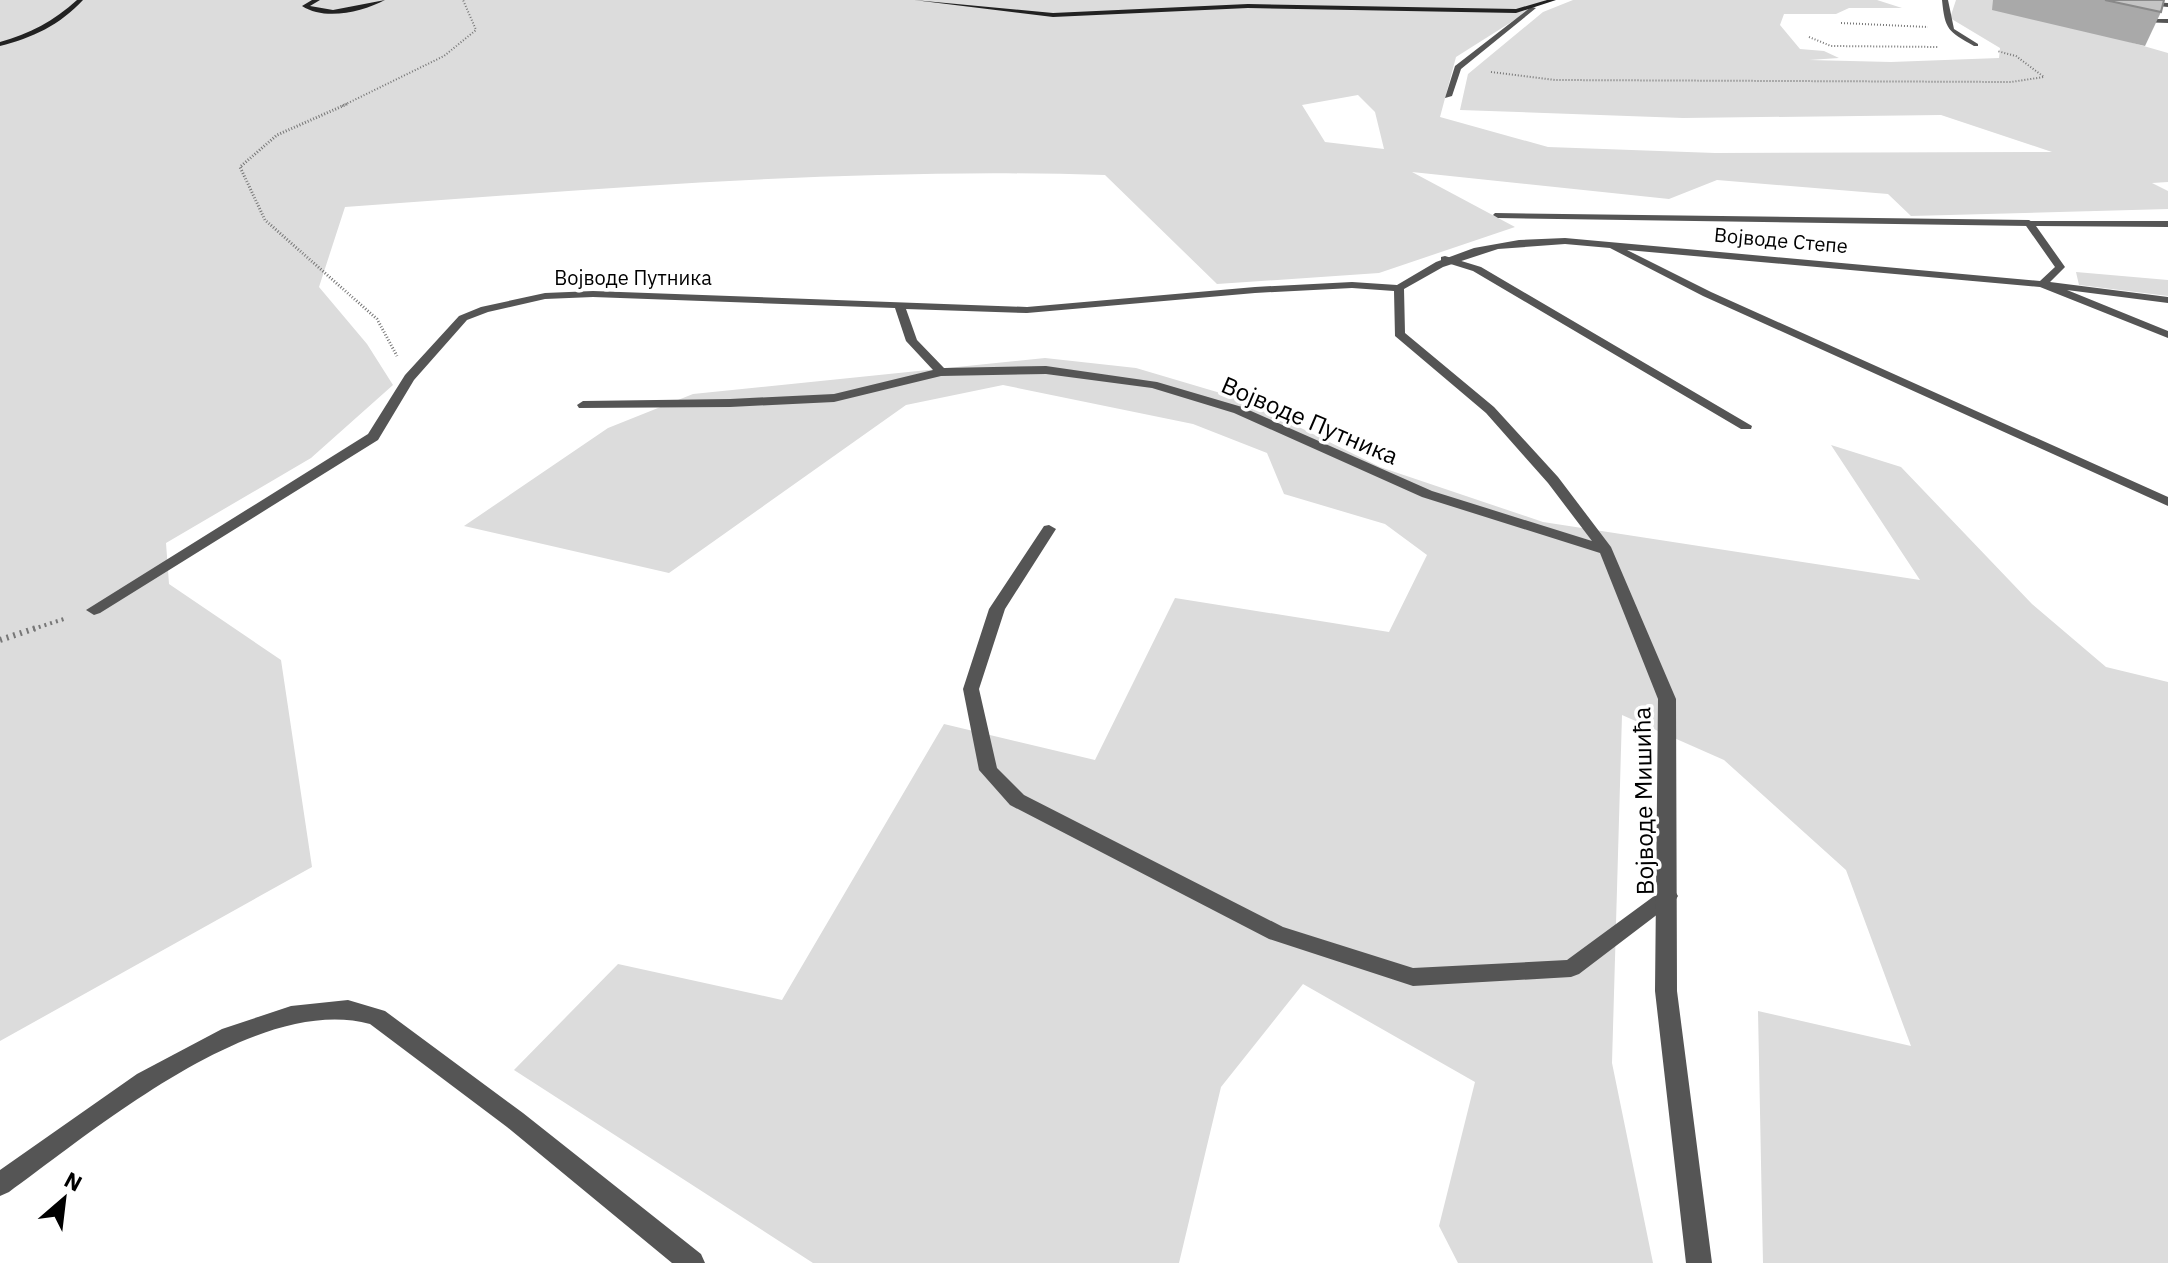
<svg xmlns="http://www.w3.org/2000/svg" width="2168" height="1263" font-family="'IBM Plex Sans',sans-serif">
	<style>
		.green { fill: #dcdcdc; fill-rule: evenodd }
		.lines { fill: none; stroke-linecap: round; stroke-linejoin: round }
		.path-far3 { stroke: #777; stroke-width: 2; stroke-dasharray: 1 2; stroke-linecap: butt }
		.path-far2 { stroke: #777; stroke-width: 3; stroke-dasharray: 1 2; stroke-linecap: butt }
		.path-far1 { stroke: #777; stroke-width: 4; stroke-dasharray: 2 4; stroke-linecap: butt }
		.path { stroke: #777; stroke-width: 6; stroke-dasharray: 2 5; stroke-linecap: butt }
		.lane { fill: #555; fill-rule: evenodd }
		.street { fill: #555; fill-rule: evenodd }
		.secondary { fill: #222; fill-rule: evenodd }
		.wall { fill: #a9a9a9 }
		.building { fill: #c4c4c4; stroke: #898989; stroke-width: 2 }
		.labels { text-anchor: middle; dominant-baseline: central; stroke-width: 7; stroke-linejoin: round; paint-order: stroke }
		.far-street-label { font-size: 20px; fill: #000; stroke: #fff }
		.street-label { font-size: 24px; fill: #000; stroke: #fff }
	</style>
	<rect width="100%" height="100%" fill="#fff"/>
	<path class="green" d="M0,0H1546L1456,57L1440,117L1548,147L1715,153L2052,152L1941,115L1683,118L1460,110L1468,74L1543,12L1573,0H1877L1902,8H1849L1836,14H1784L1780,25L1800,49L1824,51L1839,58L1809,60L1891,62L1999,58L2000,48L1950,18L1956,0H2013L2081,28L2168,53V182L2152,183L2168,191V209L1911,216L1888,194L1717,180L1669,199L1412,172L1515,227L1379,273L1217,284L1105,175C851,167 598,189 345,207L319,287L367,344L393,385L311,458L166,543L169,584L281,660L312,867L0,1041ZM1358,95L1375,112L1384,149L1325,142L1302,105Z
		M2076,272L2168,280V296L2079,285Z
		M1045,358L1136,368L1244,400L1380,467L1543,522L1920,580L1831,445L1901,467L2032,604L2106,667L2168,682V1263H1763L1758,1011L1911,1046L1846,870L1724,760L1622,715L1612,1063L1653,1263H1458L1439,1226L1475,1082L1303,984L1221,1087L1179,1263H813L514,1070L618,964L782,1000L944,724L1095,760L1175,598L1389,632L1427,555L1385,524L1284,494L1267,453L1193,424L1003,385L906,405L669,573L464,526L608,428L693,394Z"/>
	<g class="lines">
		<path class="path-far3" d="M1841,23L1928,27
			M1809,37L1831,46L1939,47
			M1491,72L1555,80L2011,82L2044,77L2016,56L1997,51
			M342,106L444,56L476,30L463,0"/>
		<path class="path-far2" d="M347,104L277,135L240,167L265,220L377,319L397,356"/>
		<path class="path-far1" d="M33,629L67,618"/>
		<path class="path" d="M0,640L39,627"/>
		<path class="lane" d="M2115,0L2168,3V7L2118,2Z
			M2136,19H2168V23L2138,22Z
			M1495,213L2029,220L2034,223L2029,226L1498,218L1493,215Z
			M1445,256L1481,267L1752,426L1751,429H1741L1473,271L1441,261V257Z
			M1049,525L1056,529L1005,609L979,689L997,768L1024,795L1283,927L1413,968L1567,960L1661,891L1668,888L1675,891L1678,896L1675,901L1579,974L1571,977L1413,986L1269,939L1010,805L979,770L963,689L989,609L1044,526Z
			M348,1000L385,1011L523,1113L701,1254L705,1263H672L507,1127L370,1024C257,993 96,1129 9,1192L0,1196V1170L137,1074L222,1029L291,1006Z"/>
		<path class="street" d="M1942,0H1948L1954,29L1978,44V46H1974C1948,31 1945,30 1942,0Z
			M1531,7L1536,8L1461,69L1452,96L1445,98L1455,66Z
			M2026,221H2168V227L2036,226L2065,267L2050,282L2168,297V303L2067,290L2168,331V338L2040,287L1627,250L1711,292L2168,497V506L1703,296L1610,248L1565,244L1498,249L1443,267L1404,289L1405,333L1494,407L1558,477L1611,547L1676,699L1677,991L1712,1263H1686L1655,991L1658,699L1600,553L1422,497L1234,413L1152,388L1046,374L941,376L834,402L730,407L579,408L577,405L583,401L730,399L834,394L933,370L906,341L895,308L593,297L545,299L488,312L467,320L414,380L378,440L100,613L94,615L86,610L368,434L405,375L459,316L481,307L545,293L593,291L1027,307L1255,287L1352,282L1397,285L1436,262L1474,248L1519,240L1565,238L2040,281L2055,267L2024,223ZM1352,288L1394,291L1395,336L1486,413L1548,483L1592,541L1432,491L1242,407L1157,382L1046,366L944,368L917,340L906,309L1027,313L1255,293Z"/>
		<path class="secondary" d="M77,0H83C60,25 32,38 0,46V42C29,34 54,21 77,0Z
			M312,0H320L310,6L333,10L385,0C362,12 325,21 302,6Z
			M914,0L1053,13L1248,4L1516,9L1547,0H1556L1516,13L1248,8L1053,17Z"/>
	</g>
	<path class="wall" d="M1993,0H2164L2161,12L2145,46L1992,10Z"/>
	<path class="building" d="M2105,0H2164L2161,12Z"/>
	<g class="labels">
		<g class="far-street-label">
			<text transform="translate(1781 240) rotate(5)">Војводе Степе</text>
			<text x="633" y="277">Војводе Путника</text>
		</g>
		<g class="street-label">
			<text transform="translate(1310 420) rotate(23)">Војводе Путника</text>
			<text transform="translate(1643 801) rotate(-91)">Војводе Мишића</text>
		</g>
	</g>
	<g transform="translate(64 1199) rotate(28)" stroke="#ffffff" stroke-width="6" paint-order="stroke">
	<path d="M0-6L14 30L0 20L-14 30Z" fill="#000000"/>
	<text y="-12" font-size="22" font-weight="bold" text-anchor="middle" fill="#000000">N</text>
	</g>
</svg>
